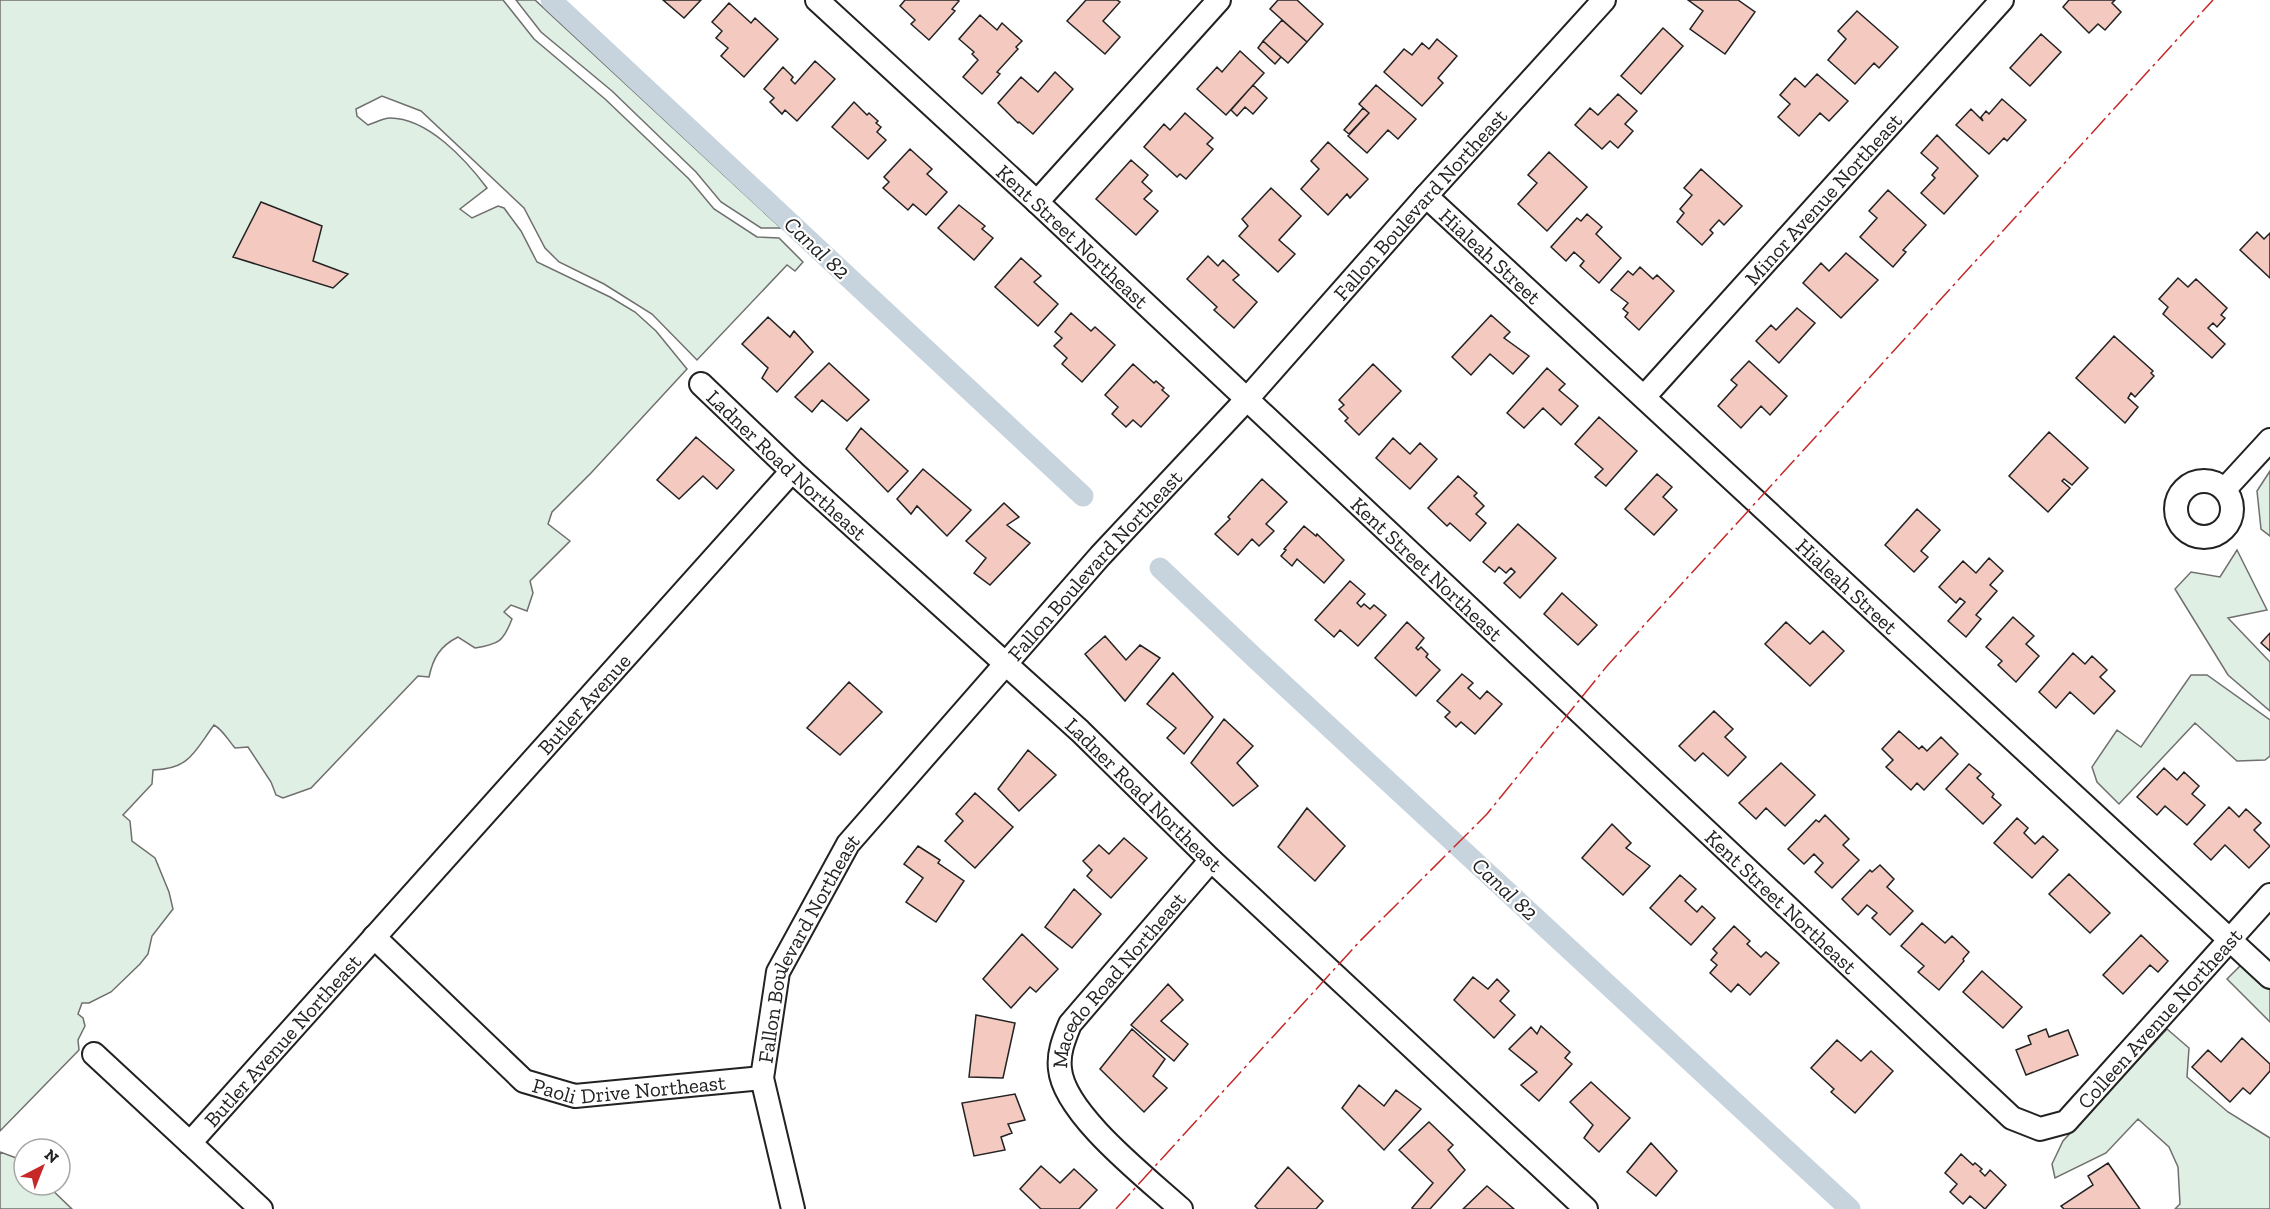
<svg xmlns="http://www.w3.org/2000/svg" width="2270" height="1209" font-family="'Zilla Slab',serif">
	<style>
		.green { fill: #e0efe3; stroke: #6f6f6f; stroke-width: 1.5 }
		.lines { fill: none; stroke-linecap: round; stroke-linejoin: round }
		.canal { stroke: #c7d3dd; stroke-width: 21 }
		.building { fill: #f3c9c0; stroke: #222; stroke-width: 1.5 }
		.minor-casing { stroke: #222; stroke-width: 26 }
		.minor { stroke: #fff; stroke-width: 22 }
		.power { stroke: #c62828; stroke-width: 1.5; stroke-dasharray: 21 4.5 3 4.5; stroke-linecap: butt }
		.labels { text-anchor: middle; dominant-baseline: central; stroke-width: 4.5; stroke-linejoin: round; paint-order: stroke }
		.street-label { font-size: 21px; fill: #222; stroke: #fff }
		.water-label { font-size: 22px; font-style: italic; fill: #222; stroke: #fff }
	</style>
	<rect width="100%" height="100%" fill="#fff"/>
	<path class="green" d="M0,0H503L534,39L605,99L689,179L714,209L757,237L779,238L803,262L795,271L787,265L697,360L652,314L604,284L559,262L545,248L524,208L421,111L382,96L356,109L357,116L368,125C375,123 383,118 390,118C428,118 466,160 487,188L460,209L472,218L498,206L504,208L521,231L537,262L610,297L635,312L656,331L687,369L591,473L552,512L548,524L570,541L530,581L533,593L527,611L511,605L504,612L512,619C503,642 499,644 475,648L458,637C440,646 433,658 429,677L418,676L311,788L283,798L276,795L271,782L248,747L235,748C228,740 223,730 214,725C194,752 190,769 153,770L152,784L123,815L130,821L132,841L155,858L169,892L173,909L152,936L148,954L140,964L111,992L89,1003H82L78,1014L83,1018L85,1026L78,1040L79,1050L0,1131Z
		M516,0H535L781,228H761L721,202L696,172L612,91L541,32Z
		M2270,471V536L2261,529L2257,491Z
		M2237,550L2267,610L2228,618L2270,662V711L2228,675L2175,589L2191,572L2220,577Z
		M2191,675H2207L2270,720V756L2265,760L2237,761L2195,723L2119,804L2097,782L2092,767L2117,730L2141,747Z
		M2243,963L2270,990V1022L2227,979Z
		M2167,1029L2189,1048L2187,1077L2228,1112L2270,1138V1209H2175L2180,1204L2178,1167L2169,1147L2138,1119L2106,1153L2055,1178L2052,1164L2063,1141Z
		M0,1152L19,1159L24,1163V1185H47L72,1209H0Z"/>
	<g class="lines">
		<path class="canal" d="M551,0L1083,496
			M1160,568L1257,660L1850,1209"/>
	</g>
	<path class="building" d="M663,0H701L684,18Z
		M905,0H957L959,1L952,9L955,11L929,40L911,24L915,20L900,6Z
		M1086,0H1117L1120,2L1103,21L1120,37L1105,54L1067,21Z
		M1278,0H1297L1323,24L1307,42L1270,9Z
		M1688,0H1738L1755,12L1725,54L1690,29L1703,11Z
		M2069,0H2115L2112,3L2121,12L2105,30L2098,24L2089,33L2063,7Z
		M729,3L751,23L755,18L778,39L744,77L721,56L728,48L716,38L722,31L712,22Z
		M1857,11L1898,47L1879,68L1874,63L1855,84L1828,60L1846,39L1838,31Z
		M980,15L997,30L1002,23L1022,41L1016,47L1018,49L997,72L1000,74L982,94L963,77L978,60L972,54L974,52L959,39Z
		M1282,20L1307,42L1288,63L1263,41Z
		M1663,28L1683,46L1641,94L1621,76Z
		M2041,34L2061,52L2030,86L2010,68Z
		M1437,39L1457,56L1438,78L1443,83L1422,106L1384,72L1404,49L1412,55L1422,43L1429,49Z
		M1263,41L1281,57L1275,64L1258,48Z
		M1240,51L1264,73L1226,115L1197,89L1217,67L1222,72Z
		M815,61L835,79L797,121L785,110L782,114L770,102L774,98L764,89L783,67L793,77L791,80L795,84Z
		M1055,72L1073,89L1033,134L1019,122L1018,123L998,103L1021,77L1038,92Z
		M1817,74L1848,101L1829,121L1820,113L1799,136L1778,117L1790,104L1780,95L1795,78L1805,87Z
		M1253,85L1267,98L1253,114L1245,107L1237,116L1231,110Z
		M1376,85L1416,119L1398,139L1388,130L1367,153L1348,136L1369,113L1359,104Z
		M1618,94L1637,111L1625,124L1633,131L1618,148L1610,141L1602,149L1575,125L1590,108L1598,115Z
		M2002,99L2026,120L2007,141L2004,138L1989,154L1956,125L1971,109L1983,121L1981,117L1986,111L1989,114Z
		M854,102L867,115L869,113L878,121L876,123L881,127L877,132L886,140L868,159L832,127Z
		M1363,108L1369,113L1349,134L1344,130Z
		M1185,113L1213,138L1207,144L1213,149L1186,179L1180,174L1177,177L1144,147L1164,124L1170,130Z
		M1937,135L1978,176L1944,214L1921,193L1935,178L1932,175L1938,168L1921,153Z
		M1328,142L1368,179L1350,198L1347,194L1328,215L1301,189L1319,169L1311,161Z
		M910,149L932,169L927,174L947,192L926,215L913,204L908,210L883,188L889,182L884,177Z
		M1549,152L1587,187L1547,231L1518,204L1537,183L1528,175Z
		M1131,160L1148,175L1142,182L1152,191L1144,199L1158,211L1136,235L1096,199Z
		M1701,169L1742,206L1724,225L1719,220L1710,230L1713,233L1702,245L1677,222L1684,213L1680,209L1692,195L1684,188Z
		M1271,188L1301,216L1279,240L1295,254L1278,272L1239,236L1248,226L1242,219Z
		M1888,190L1926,225L1903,250L1906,252L1893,267L1860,237L1877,218L1869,211Z
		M261,202L322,226L313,261L348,274L333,288L233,257Z
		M959,205L985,226L982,229L993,238L974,260L938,228Z
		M1587,214L1602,227L1596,234L1621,258L1599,283L1580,266L1584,261L1574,252L1566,261L1551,247L1577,218L1581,221Z
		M2257,232L2264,239L2270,233V278L2240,250Z
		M1846,253L1878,280L1841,318L1803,283L1821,263L1829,271Z
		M1208,256L1218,266L1223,260L1239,275L1233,280L1257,302L1234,328L1214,310L1217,307L1187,279Z
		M1021,258L1041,276L1034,282L1058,304L1038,326L995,287Z
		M1640,267L1653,279L1657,275L1674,291L1639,330L1625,317L1628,313L1623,309L1628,303L1611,290L1628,271L1633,275Z
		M2178,278L2188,287L2196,279L2227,308L2221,315L2225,318L2217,327L2213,323L2208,328L2225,344L2212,358L2163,314L2168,307L2159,299Z
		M1797,308L1815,323L1779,363L1756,341L1771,325L1776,330Z
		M1071,313L1091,331L1095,327L1115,345L1082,382L1062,364L1067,358L1054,346L1062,338L1055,332Z
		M1491,315L1510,332L1504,338L1529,356L1513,374L1490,354L1471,375L1452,357Z
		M768,317L790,337L794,331L813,352L777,392L762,378L768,368L742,344Z
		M2114,336L2153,371L2151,373L2154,376L2135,397L2131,393L2128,398L2138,407L2125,423L2076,378Z
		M1749,361L1787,396L1770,415L1761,406L1741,428L1718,406L1737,385L1731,380Z
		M829,363L869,400L847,421L822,400L812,412L795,397Z
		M1133,364L1154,383L1156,381L1164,388L1162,390L1169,396L1141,427L1133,420L1126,427L1112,414L1118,407L1105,395Z
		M1373,364L1401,391L1359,435L1345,421L1348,418L1339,409L1344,405L1339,400Z
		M1547,368L1565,384L1559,390L1578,406L1561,425L1543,408L1524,428L1507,413Z
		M1599,417L1637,451L1606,486L1595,477L1603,469L1575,444Z
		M861,428L908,471L888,492L846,449Z
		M2049,432L2088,468L2072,485L2064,479L2062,481L2070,488L2048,512L2009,476Z
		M696,437L734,470L717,489L703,476L679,499L657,480Z
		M1393,438L1410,454L1420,443L1437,459L1410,489L1376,458Z
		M923,469L971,510L947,536L917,506L911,514L897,499Z
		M1657,474L1672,487L1663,497L1677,510L1654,535L1625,509Z
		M1458,476L1477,493L1474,496L1484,506L1476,514L1486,523L1470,541L1450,523L1447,526L1428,508Z
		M1262,479L1287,502L1266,524L1274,531L1259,546L1252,539L1238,555L1215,534L1230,519L1228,517Z
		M1004,503L1019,517L1007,525L1030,543L990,585L974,573L986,558L966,541Z
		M1917,509L1940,530L1921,551L1928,557L1914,572L1885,545Z
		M1518,524L1556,558L1520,598L1504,583L1515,572L1511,568L1506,573L1499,567L1495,572L1483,562Z
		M1304,526L1316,536L1317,534L1344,560L1324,583L1297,559L1292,566L1281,556L1286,550L1284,549Z
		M1989,558L2003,571L1990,585L1997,591L1976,615L1981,619L1966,637L1948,621L1965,602L1960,598L1956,603L1939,587L1963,561L1976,573Z
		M1350,581L1365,594L1357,603L1361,607L1364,604L1370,609L1374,605L1386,615L1358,646L1340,630L1334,637L1315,620Z
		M1562,593L1597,625L1578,645L1544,614Z
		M2013,617L2034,636L2026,644L2039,656L2016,682L1998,665L2002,661L1986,647Z
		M1407,622L1424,638L1416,648L1418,650L1421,647L1428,654L1426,657L1440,670L1416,696L1375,658Z
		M1786,622L1810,644L1823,631L1844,651L1810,686L1765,644Z
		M2270,633V651L2261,643Z
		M1105,636L1126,660L1140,645L1160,658L1125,701L1085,654Z
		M2073,653L2085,664L2092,656L2107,670L2100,677L2115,691L2094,714L2070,692L2056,708L2039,692Z
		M1173,673L1213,717L1184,754L1167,738L1176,728L1147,704Z
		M1462,674L1473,683L1468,688L1480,699L1487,691L1502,704L1475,734L1461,722L1456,727L1445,717L1450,712L1437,701Z
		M849,682L882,712L840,755L807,728Z
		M1714,711L1733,729L1725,737L1746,757L1728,776L1703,753L1695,761L1679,746Z
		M1224,719L1253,746L1237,763L1258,786L1233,806L1191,763Z
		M1899,731L1919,749L1922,746L1927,751L1941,737L1958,754L1924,790L1917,783L1911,790L1886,767L1893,760L1882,749Z
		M1028,750L1056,775L1019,811L998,789Z
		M1781,763L1815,795L1785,826L1766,808L1756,819L1739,803Z
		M1969,764L1981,774L1977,778L1994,794L1992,797L2001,805L1983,824L1946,789Z
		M2164,768L2177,780L2184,772L2199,786L2192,794L2205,805L2187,825L2165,806L2157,815L2137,797Z
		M975,793L1013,827L975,868L945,841L963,821L956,814Z
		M2229,807L2239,817L2246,809L2261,823L2254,830L2270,846L2249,868L2225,845L2211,860L2194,844Z
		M1307,808L1345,846L1315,881L1278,847Z
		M1825,815L1849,839L1843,845L1859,860L1832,888L1815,872L1823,863L1814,854L1804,864L1788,849L1816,820L1819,822Z
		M2017,818L2028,828L2024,833L2035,844L2043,836L2058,850L2032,878L1994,843Z
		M1612,824L1631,843L1626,848L1650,866L1623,895L1582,858Z
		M1124,838L1147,858L1111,898L1087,876L1092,870L1083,861L1099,845L1109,854Z
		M918,846L940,860L938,863L964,881L936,922L906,902L923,878L904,864Z
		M1880,865L1894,879L1887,887L1913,911L1890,935L1872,918L1877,913L1867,905L1858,915L1842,899L1870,870L1872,872Z
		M2069,874L2110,913L2090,933L2049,894Z
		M1680,875L1696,889L1685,901L1697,912L1702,906L1715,918L1691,945L1650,908Z
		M1074,889L1101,914L1072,948L1045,927Z
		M1922,923L1945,943L1952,936L1969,952L1963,959L1964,961L1939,990L1918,972L1924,966L1901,946Z
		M1734,926L1750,941L1747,944L1761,957L1766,952L1779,963L1750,995L1738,984L1731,992L1710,973L1717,965L1711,960L1717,953L1713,949Z
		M1022,934L1058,969L1036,992L1030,987L1011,1008L983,979Z
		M2141,935L2168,961L2158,972L2150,965L2123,994L2103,975Z
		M1982,971L2022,1007L2003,1028L1963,992Z
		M1473,977L1488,989L1497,979L1509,991L1500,1001L1515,1015L1494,1038L1454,1000Z
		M1168,984L1183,1000L1161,1021L1188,1044L1174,1061L1131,1025Z
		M976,1015L1015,1023L1003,1078L969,1077Z
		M1541,1026L1570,1052L1565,1058L1572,1064L1539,1101L1521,1085L1537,1072L1509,1049L1531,1027L1537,1034Z
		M1132,1029L1165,1059L1153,1076L1167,1088L1144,1112L1100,1069Z
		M2046,1029L2049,1037L2068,1030L2078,1055L2026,1075L2016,1050L2031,1044L2028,1036Z
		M2242,1038L2270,1064V1071L2250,1094L2243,1088L2230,1102L2192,1067L2208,1050L2221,1062Z
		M1837,1040L1861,1061L1871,1051L1893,1071L1855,1113L1831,1092L1834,1089L1811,1068Z
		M1591,1082L1630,1118L1599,1152L1584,1138L1593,1125L1570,1102Z
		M1359,1085L1384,1106L1396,1090L1421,1109L1384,1150L1342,1108Z
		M1015,1094L1025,1120L1008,1124L1012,1133L1001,1137L1005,1150L974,1156L962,1103Z
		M1429,1122L1453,1145L1448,1150L1465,1170L1430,1209H1413L1412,1208L1433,1183L1399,1150Z
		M1651,1143L1677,1171L1656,1196L1627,1172Z
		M1961,1154L1973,1165L1975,1163L1982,1169L1980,1171L1985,1176L1990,1170L2006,1185L1985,1209L1970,1196L1963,1204L1950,1192L1957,1184L1945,1173Z
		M2108,1163L2140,1209H2064L2061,1206L2093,1185L2088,1176Z
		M1041,1166L1060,1183L1074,1169L1097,1190L1079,1209H1041L1020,1189Z
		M1288,1167L1323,1201L1316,1209H1258L1255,1206Z
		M1487,1186L1514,1209H1463Z"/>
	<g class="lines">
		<defs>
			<g id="minor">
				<path id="s1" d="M817,0L1037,202L2012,1118L2040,1129L2066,1122L2270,895"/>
				<path id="s2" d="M1426,196L2270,977"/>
				<path d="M1037,202L1219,0"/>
				<path id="s3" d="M701,384L792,471L1080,731L1211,860L1586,1209"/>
				<path id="s4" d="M1644,397L2002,0"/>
				<circle cx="2204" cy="509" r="28"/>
				<path d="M2225,489L2270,440"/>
				<path id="s5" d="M374,937L524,1081L575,1096L762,1078"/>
				<path d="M94,1054L261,1209"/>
				<path id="s6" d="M190,1143L792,471"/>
				<path id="s7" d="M793,1209L762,1078L778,972L848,844L1100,556L1247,399L1426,196L1604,0"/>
				<path id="s8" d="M1181,1209C1147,1178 1064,1114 1060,1069C1058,1053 1064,1039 1070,1024L1211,860"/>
			</g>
		</defs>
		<use href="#minor" class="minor-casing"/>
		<use href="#minor" class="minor"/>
		<path class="power" d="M1116,1209L1360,941L1487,814L1607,666L2213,0"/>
	</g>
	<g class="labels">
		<g class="street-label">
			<text stroke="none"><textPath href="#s4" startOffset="267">Minor Avenue Northeast</textPath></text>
			<text stroke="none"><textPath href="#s7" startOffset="1246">Fallon Boulevard Northeast</textPath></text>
			<text stroke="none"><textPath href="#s1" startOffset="348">Kent Street Northeast</textPath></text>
			<text stroke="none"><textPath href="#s2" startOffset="88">Hialeah Street</textPath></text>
			<text stroke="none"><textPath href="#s3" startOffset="118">Ladner Road Northeast</textPath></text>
			<text stroke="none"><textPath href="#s7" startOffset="760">Fallon Boulevard Northeast</textPath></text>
			<text stroke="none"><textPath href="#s1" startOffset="834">Kent Street Northeast</textPath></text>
			<text stroke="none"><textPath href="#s2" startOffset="574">Hialeah Street</textPath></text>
			<text stroke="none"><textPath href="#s6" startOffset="590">Butler Avenue</textPath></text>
			<text stroke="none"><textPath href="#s3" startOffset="604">Ladner Road Northeast</textPath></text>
			<text stroke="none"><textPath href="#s1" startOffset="1320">Kent Street Northeast</textPath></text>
			<text stroke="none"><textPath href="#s7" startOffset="274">Fallon Boulevard Northeast</textPath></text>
			<text stroke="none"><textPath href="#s8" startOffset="297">Macedo Road Northeast</textPath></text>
			<text stroke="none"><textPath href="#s1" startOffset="1833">Colleen Avenue Northeast</textPath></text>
			<text stroke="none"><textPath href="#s6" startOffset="138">Butler Avenue Northeast</textPath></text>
			<text stroke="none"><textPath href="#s5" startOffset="315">Paoli Drive Northeast</textPath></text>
		</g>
		<g class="water-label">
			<text transform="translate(817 248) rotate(43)">Canal 82</text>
			<text transform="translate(1505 889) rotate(43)">Canal 82</text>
		</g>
	</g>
	<g transform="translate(42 1167) rotate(42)"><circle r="28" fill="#ffffff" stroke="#a7a7a7" stroke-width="1.5"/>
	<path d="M0-4.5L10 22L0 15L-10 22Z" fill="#c62828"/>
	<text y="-9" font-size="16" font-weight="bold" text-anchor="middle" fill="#222222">N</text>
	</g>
</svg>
